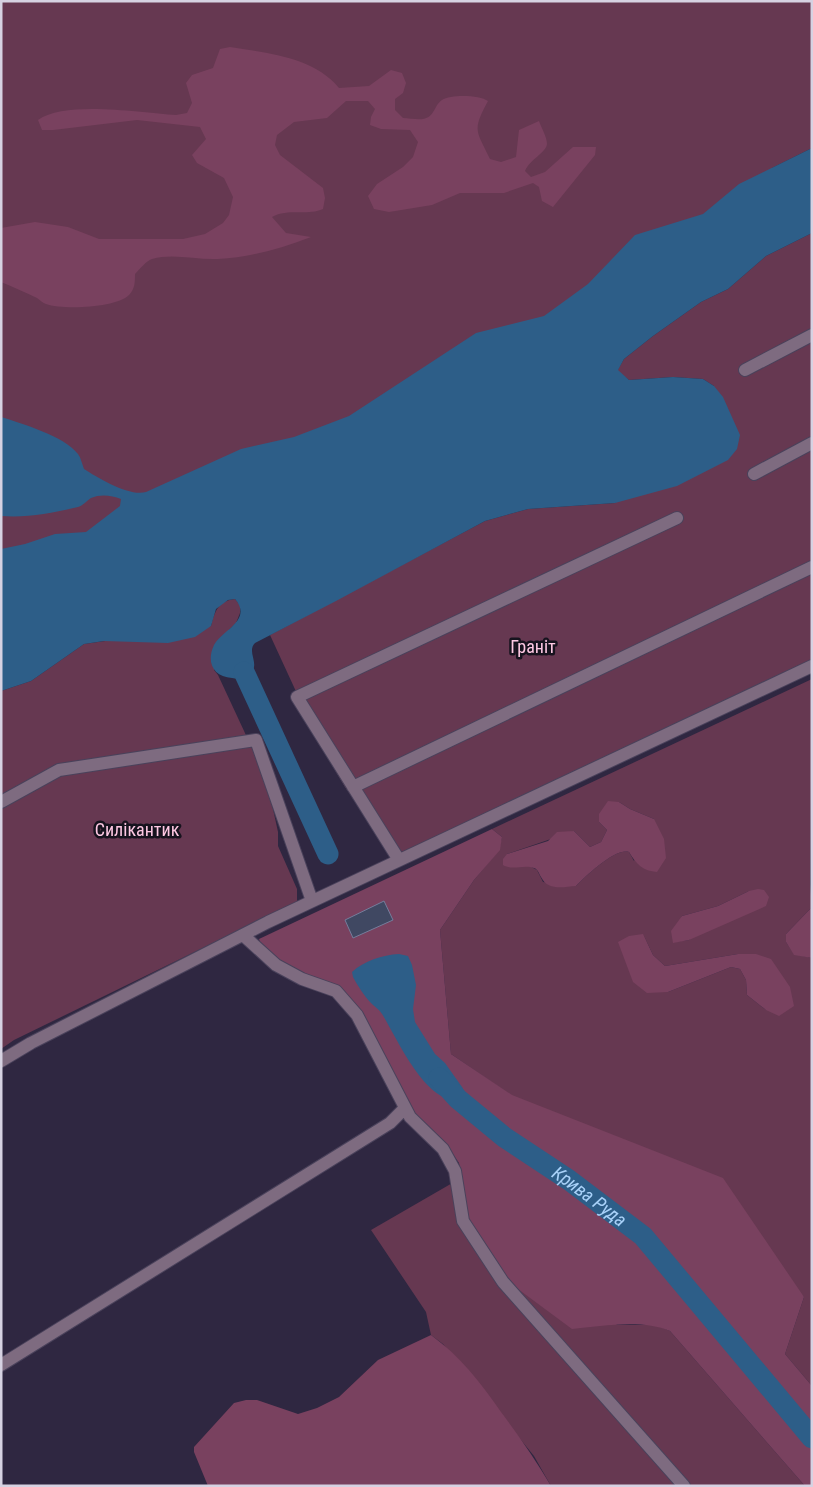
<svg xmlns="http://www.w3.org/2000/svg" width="813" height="1487" font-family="'Roboto Condensed',sans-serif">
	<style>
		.green { fill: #663851; fill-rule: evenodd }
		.forest { fill: #79415f }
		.water { fill: #2d5e88 }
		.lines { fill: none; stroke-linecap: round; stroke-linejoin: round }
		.river { stroke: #2d5e88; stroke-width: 21 }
		.building { fill: #404862; stroke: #757d9b }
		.minor-casing { stroke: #4a425b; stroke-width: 14 }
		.minor { stroke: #7e6b80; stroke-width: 12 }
		.labels { text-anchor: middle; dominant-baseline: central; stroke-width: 5; stroke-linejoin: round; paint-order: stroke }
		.park-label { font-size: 18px; fill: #fec8e3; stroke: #16131e }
		.water-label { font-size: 19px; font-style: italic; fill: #a8d1f8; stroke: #16131e }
	</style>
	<rect width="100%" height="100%" fill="#2f2741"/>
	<path class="green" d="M1,1H812V148L772,168L773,199L1,610Z
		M812,233V661L394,858L345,787L323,750L270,635L485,521L528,509L615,503L714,386L703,379L673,377L629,380L617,371L624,359L653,336L701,302L728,289L766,256Z
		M235,599L240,605V613L236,623L226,633L214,670L218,675L264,774L273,809L278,832V846L297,889V902L14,1040L1,1049V691L31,681L84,644L211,626C215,611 218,601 235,599Z
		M812,679L810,884L812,907L786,934V942L794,954L812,958V1386L785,1354L804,1297L451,1054L440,930L474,880L499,850L502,837L492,829ZM619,802L630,809L654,819L634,861L629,852C615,848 586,876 576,886L543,882L537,870L507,854L574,831L590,847L601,842L607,830L599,822ZM749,891L689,940L673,942L682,916L718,906ZM643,934L653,955L665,966L738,954L766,1010L747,995L746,980L740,969L731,967L668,992Z
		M461,1178L617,1325H657L670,1331L805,1486H551L534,1456L443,1344L431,1335L426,1312L371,1230Z"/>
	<path class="forest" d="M230,47C267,53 314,57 339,88L369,86L391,70L402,73L406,83L403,93L395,99V110L403,118C409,118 417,120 423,119C435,117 434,105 442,100C451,94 480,95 488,101C472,131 476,130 490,159L501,162L516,157L519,130L539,121C541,127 547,137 547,144C546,153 530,159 525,171L531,177L545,172L573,147H596L595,155L553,207L542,201L539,187L533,183L504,193H460L432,205L389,212L374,209L368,196L377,184L403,167L413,157L418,142L410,130L381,129L370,125L371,117L375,109L368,101H346L327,118L294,122L277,135L275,145L280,155L323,188L325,198L323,209C307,216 288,208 272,217L286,233L311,237C280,249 251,257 218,259C196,260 173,253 152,259C146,261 140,269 135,274C135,282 135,289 129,295C116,308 63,310 46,304C43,303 40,300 37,298C25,292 13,287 1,282V228L35,222L68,227L99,239H183L205,234L223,223L229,215L233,197L224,178L197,163L192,155L206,139L200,127L137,120L53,130H42L38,120C66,100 141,113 176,115L187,113L192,103L186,83L192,75L213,68L220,49Z
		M608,801L619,802L630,809L654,819L664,839L666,858L657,872C643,871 636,864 629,852C615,848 586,876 576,886C563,887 548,891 541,877C539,874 538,869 534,868C523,864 513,871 503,865V859L507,854L548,841L557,832L574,831L590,847L601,842L607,830L599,822V814Z
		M492,829L502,837L500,850L474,880L440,930L451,1054L512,1095L723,1178L804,1297L785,1354L812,1386V1486H805L670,1331C643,1319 602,1326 572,1329L518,1289L499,1270L472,1230L466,1213L459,1163L444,1141L416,1124L354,1014L335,996L263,951L259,939Z
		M758,889L764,890L769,897L766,906L689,940L673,943L671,931L682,916L718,906L749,891Z
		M812,907V958L794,955L786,942V934Z
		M643,934L653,955L665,966L738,954H756L771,959L790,987L794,1006L779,1016L766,1010L747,995L746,980L740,969L731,967L668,992L647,993L633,982L618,942L629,936Z
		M431,1335C460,1356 481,1383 501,1412C519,1436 536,1460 551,1486H208L194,1452V1447L234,1403L246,1400H257L298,1414L317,1408L339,1397L378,1360Z"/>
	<path class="water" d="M812,148V233L766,256L728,289L701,302L653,336L624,359L618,370L629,380L673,377L703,379L714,386L723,397L740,435L737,449L728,460L677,486L615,503L528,509L485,521L336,601L255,643C246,652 261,664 250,674C245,679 238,679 232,678C213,677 206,662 214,645C222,630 253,620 235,599L228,600L216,609L211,626L195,637L168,643L104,641L84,644L31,681L1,691V549L25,544L55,534L86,532L120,506L121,499C111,495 100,494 91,498C86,501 84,505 78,507C52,513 28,518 1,516V417C23,424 64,436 78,454C81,458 82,464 84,469C98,478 130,497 146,492L241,449L294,437L349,416L476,333L544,316L588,284L635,235L703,214L739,184Z
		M399,954L408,956L412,965L416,985L413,1009L415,1022L435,1054L445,1063L462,1087L464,1091L463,1096C430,1115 395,1034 382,1014C379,1009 375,1007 371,1003C364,996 358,986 353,977L352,972C364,961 382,955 399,954Z"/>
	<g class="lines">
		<g class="river">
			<path d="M244,672L328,854"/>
			<path id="s1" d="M439,1078L458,1099L504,1137L569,1180L643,1236L812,1438"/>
		</g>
	</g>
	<path class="building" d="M384,901L393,920L353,938L345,920Z"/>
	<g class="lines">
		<defs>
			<path id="minor" d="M745,370L812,335
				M754,474L812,443
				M353,787L812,567
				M1,802L59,770L256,740L312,901
				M399,860L297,697L677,518
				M243,935L276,965L302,979L336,991L357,1015L410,1117L443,1149L455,1171L463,1221L503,1282L684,1486
				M1,1061L31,1043L268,922L812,666
				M1,1365L390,1123L405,1108"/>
		</defs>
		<use href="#minor" class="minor-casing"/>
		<use href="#minor" class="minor"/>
	</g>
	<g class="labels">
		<g class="park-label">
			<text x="533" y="646">Граніт</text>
			<text x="137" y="829">Силікантик</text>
		</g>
		<g class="water-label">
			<text stroke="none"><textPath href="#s1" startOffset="192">Крива Руда</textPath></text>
		</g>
	</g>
	<rect width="813" height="1487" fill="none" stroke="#d6d2e2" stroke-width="5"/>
</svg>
